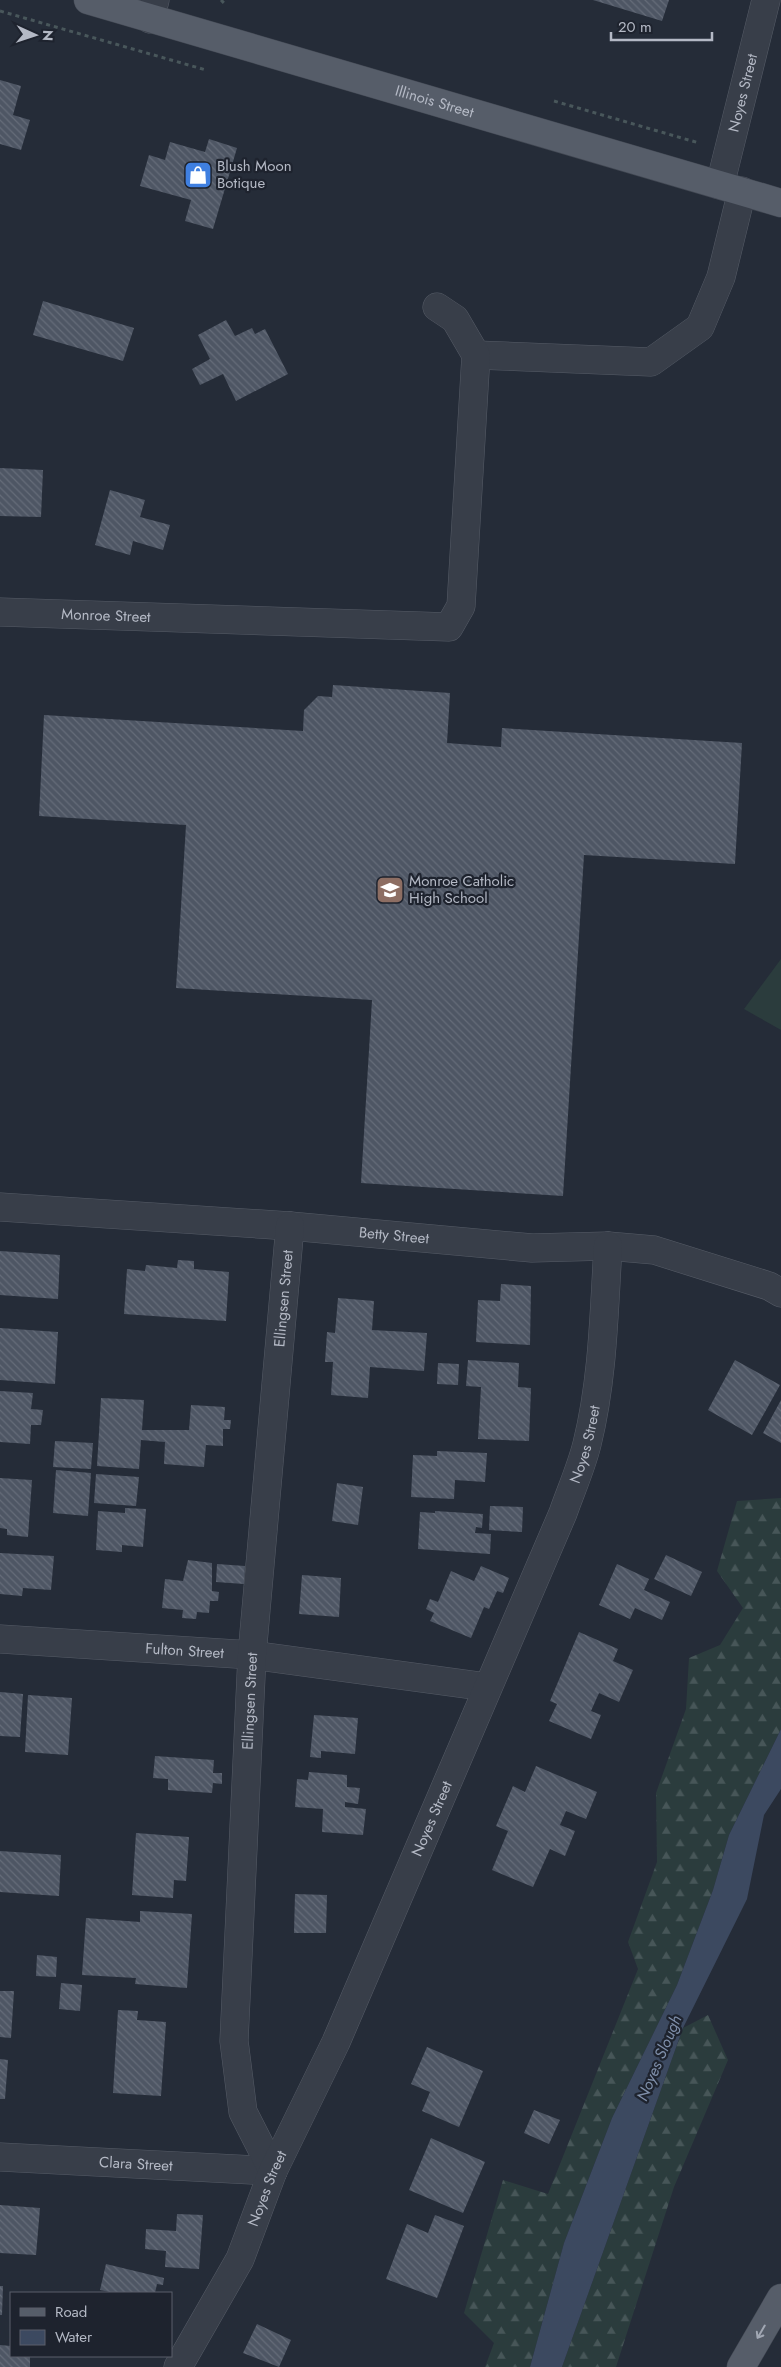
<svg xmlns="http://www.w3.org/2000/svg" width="781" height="2367" font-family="Jost,sans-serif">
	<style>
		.grass { fill: #2b3c3d }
		.forest { fill: url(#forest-firs) }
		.water { fill: #3c4960 }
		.building { fill: url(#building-back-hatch) }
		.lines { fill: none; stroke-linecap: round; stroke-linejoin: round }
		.minor-casing { stroke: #565c67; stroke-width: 29 }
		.major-casing { stroke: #414752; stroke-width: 29 }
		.path { stroke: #49575b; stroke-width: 3; stroke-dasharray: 4 4; stroke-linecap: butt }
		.minor { stroke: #383e49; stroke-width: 28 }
		.major { stroke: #565d69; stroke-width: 28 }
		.oneway { stroke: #a1a7b3 }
		.labels { text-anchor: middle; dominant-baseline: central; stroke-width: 4.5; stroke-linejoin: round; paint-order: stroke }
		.street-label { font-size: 15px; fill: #b4b9c5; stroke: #1e232e }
		.poi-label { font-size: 15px; fill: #b4b9c5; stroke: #1e232e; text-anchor: start }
		.water-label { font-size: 16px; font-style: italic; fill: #7f8faa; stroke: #1e232e }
	</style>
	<defs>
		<pattern id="forest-firs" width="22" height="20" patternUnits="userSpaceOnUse" patternTransform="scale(1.25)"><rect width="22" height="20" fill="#2b3c3d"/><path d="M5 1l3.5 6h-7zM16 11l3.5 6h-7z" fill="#475658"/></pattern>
		<pattern id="building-back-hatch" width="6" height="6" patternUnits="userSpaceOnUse" patternTransform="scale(1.25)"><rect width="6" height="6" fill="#4e5664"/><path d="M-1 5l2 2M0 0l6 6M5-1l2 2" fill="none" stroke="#656c79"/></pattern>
	</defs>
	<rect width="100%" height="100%" fill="#252c38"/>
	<path class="grass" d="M781,959V1030L744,1009Z"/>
	<path class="forest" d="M781,1498V1729L729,1835L713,1890L677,1985L612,2118L564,2243L530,2367H485L494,2343L464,2313L503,2180L548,2194L638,1969L628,1942L657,1862L656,1793L686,1709L689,1658L720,1645L743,1608L717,1571L737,1501Z
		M708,2015L728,2060L674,2187L616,2367H562L683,2028Z"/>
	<path class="water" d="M781,1729V1789L764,1815L747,1899L683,2028L562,2367H530L564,2243L612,2118L677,1985L713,1890L729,1835Z"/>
	<path class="building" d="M593,0H669L662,21Z
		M0,80L21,86L13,115L30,120L21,150L0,144Z
		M209,139L237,148L213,229L185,221L191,200L140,186L149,155L165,160L170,142L205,152Z
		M43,301L134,328L123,361L33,335Z
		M226,320L235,336L252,328L255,334L265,329L288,374L236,401L223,374L200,385L192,369L210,359L198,335Z
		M0,468L43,470L41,517L0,516Z
		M110,490L145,500L140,517L170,525L163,550L133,541L130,555L95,545Z
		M333,685L450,693L447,743L501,747L502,728L742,743L735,864L584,855L563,1196L361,1183L372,1000L176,988L186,825L39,816L44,715L303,731L304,710L318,696L332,697Z
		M0,1251L60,1255L58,1299L0,1295Z
		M178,1260L194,1261V1269L229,1272L226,1321L124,1314L127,1269L145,1271L146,1265L177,1268Z
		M501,1284L531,1286L530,1345L476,1342L478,1300L500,1301Z
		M338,1298L374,1301L372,1330L427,1333L424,1371L370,1367L368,1398L331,1395L333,1362H325L327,1332L335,1333Z
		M0,1328L58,1332L55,1384L0,1380Z
		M468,1360L519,1363L518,1387L531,1388L529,1441L478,1439L481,1387L466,1386Z
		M735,1360L780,1385L752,1435L708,1410Z
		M438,1363L459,1364L458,1385L437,1384Z
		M0,1391L33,1393L31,1409L43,1410L41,1425H31L30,1444L0,1442Z
		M101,1398L144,1400L142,1430H189L191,1405L225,1407L224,1420H231L230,1429H223V1446L206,1445L204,1467L164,1464L165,1442L141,1440L139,1469L97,1466Z
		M781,1400V1443L763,1433Z
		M55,1441L93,1443L91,1469L53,1467Z
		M437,1451L487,1453L485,1482L455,1480L454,1499L411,1497L413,1455L437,1456Z
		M56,1470L91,1473L88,1516L53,1513Z
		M96,1474L139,1477L136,1506L94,1503Z
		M0,1478L32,1480L28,1537L7,1535V1529L0,1528Z
		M337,1483L363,1487L358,1525L332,1521Z
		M490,1506L523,1507L522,1532L489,1530Z
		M125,1508L146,1509L143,1547L122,1545V1552L96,1550L98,1511L125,1513Z
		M435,1511L483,1514L482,1528L476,1527L475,1533L491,1534L490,1554L418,1549L420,1512L435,1513Z
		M0,1553L54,1556L51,1590L23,1588L22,1596L0,1594Z
		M666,1555L702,1572L691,1596L654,1579Z
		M188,1560L212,1563V1591L219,1592L218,1601H210L209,1613L197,1612L196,1619L182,1618L183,1610L162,1608L165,1579L183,1581Z
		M217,1564L245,1566L244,1584L216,1582Z
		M617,1564L649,1579L644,1590L670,1602L662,1620L635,1608L630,1619L599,1605Z
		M481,1566L509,1578L503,1593L497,1591L489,1609L484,1607L471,1638L430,1621L434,1613L426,1609L430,1599L438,1602L451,1571L474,1581Z
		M302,1575L341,1578L339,1617L299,1614Z
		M579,1632L618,1649L613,1661L633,1670L619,1702L599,1693L591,1711L601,1715L591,1739L549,1721L557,1704L550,1701Z
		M0,1692L23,1694L20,1737L0,1736Z
		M28,1695L72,1698L68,1755L25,1752Z
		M314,1715L358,1718L355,1754L321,1751V1758L310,1757Z
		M155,1756L214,1760L213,1773H222V1784L213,1783L212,1793L168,1790V1779L153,1778Z
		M536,1766L597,1792L586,1819L566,1811L560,1825L575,1831L565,1856L550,1849L533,1887L492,1870L508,1831L496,1826L513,1786L525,1792Z
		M309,1772L347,1775V1787L360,1788L358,1804L345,1802V1807L366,1809L363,1835L322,1832L323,1809L295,1807L297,1779L308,1780Z
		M136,1833L189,1837L186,1881L174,1880L173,1898L132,1895Z
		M0,1851L61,1855L59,1896L0,1892Z
		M295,1894L327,1895L326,1933H294Z
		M140,1911L192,1914L187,1988L135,1984L136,1978L82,1975L86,1918L140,1922Z
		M37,1955L57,1957L56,1977L36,1976Z
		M61,1983L82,1985L80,2011L59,2009Z
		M0,1991H14L11,2038L0,2037Z
		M118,2010L138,2011L137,2020L166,2022L161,2096L113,2093Z
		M427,2047L483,2071L459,2127L422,2111L430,2092L411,2084Z
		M0,2059L8,2060L5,2099H0Z
		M534,2110L560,2120L549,2144L524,2133Z
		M431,2138L485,2162L463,2213L409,2190Z
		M0,2205L40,2208L36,2255L0,2253Z
		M177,2214L203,2215L199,2269L165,2267L166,2251L145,2249L146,2229L176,2231Z
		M435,2215L464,2226L437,2298L386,2279L407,2224L428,2233Z
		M106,2264L164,2278L163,2285L157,2284L155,2293H114L100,2290Z
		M0,2286H3L2,2315H0Z
		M257,2324L291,2340L279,2367L243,2353Z
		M0,2345L11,2346V2356H30V2367H0Z"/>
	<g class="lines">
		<defs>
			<g id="minor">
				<path d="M150,19L155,0"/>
				<path id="s1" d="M720,185L766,0"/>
				<path d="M476,355L651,362L700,327L721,277L742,191"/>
				<path id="s2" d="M0,612L449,627L461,606L476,355L455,319L437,307"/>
				<path id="s3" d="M0,1207L290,1226L532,1248L608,1246L654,1250L769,1286L781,1293"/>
				<path id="s4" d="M0,1639L252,1655L487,1687"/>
				<path id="s5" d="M0,2157L273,2171"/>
				<path id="s6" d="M273,2171L243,2112L234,2041L252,1655L290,1226"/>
				<path id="s7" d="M178,2367L240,2259L273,2171L336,2042L563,1513C571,1490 581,1468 587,1444C603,1379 604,1313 608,1246"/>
			</g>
			<g id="major">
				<path id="s8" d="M88,0L781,203"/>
				<path d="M741,2367L781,2298"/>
			</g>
		</defs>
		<use href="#minor" class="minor-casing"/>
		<use href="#major" class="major-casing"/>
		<path class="path" d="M221,0L226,5
			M0,11L206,70
			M554,101L699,143"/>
		<use href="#minor" class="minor"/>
		<use href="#major" class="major"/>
	</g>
	<defs><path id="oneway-shaft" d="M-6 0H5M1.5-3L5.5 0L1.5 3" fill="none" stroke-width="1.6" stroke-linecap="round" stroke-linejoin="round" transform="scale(1.25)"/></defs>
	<use class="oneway" href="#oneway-shaft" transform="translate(761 2332) rotate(120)"/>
	<defs>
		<symbol id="shop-square" viewBox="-11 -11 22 22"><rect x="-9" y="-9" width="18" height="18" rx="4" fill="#3f7fe0" stroke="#1e232e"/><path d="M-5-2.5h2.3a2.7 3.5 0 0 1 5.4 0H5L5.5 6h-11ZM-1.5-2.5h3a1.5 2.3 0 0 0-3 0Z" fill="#fff"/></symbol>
		<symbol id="school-square" viewBox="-11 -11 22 22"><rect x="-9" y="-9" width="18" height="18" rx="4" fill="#8d6e63" stroke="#1e232e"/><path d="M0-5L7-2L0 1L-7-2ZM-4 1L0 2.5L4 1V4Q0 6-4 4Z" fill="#fff"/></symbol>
	</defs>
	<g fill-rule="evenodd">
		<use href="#shop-square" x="182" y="159" width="32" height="32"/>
		<use href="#school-square" x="374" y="874" width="32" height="32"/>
	</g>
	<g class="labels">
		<g class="street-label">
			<text stroke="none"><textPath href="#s1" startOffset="95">Noyes Street</textPath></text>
			<text stroke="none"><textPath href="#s8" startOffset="361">Illinois Street</textPath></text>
			<text stroke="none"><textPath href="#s2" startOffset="106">Monroe Street</textPath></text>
			<text stroke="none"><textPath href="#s3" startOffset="395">Betty Street</textPath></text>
			<text stroke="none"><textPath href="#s6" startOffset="882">Ellingsen Street</textPath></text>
			<text stroke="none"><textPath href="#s7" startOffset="1010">Noyes Street</textPath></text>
			<text stroke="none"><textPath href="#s4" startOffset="185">Fulton Street</textPath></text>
			<text stroke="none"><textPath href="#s6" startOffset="478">Ellingsen Street</textPath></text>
			<text stroke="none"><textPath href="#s7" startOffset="605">Noyes Street</textPath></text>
			<text stroke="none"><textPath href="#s5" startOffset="136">Clara Street</textPath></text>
			<text stroke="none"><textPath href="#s7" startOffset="200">Noyes Street</textPath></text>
		</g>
		<g class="poi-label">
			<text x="217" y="166">Blush Moon<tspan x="217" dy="17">Botique</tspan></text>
			<text x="409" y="881">Monroe Catholic<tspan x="409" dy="17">High School</tspan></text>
		</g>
		<g class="water-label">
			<text transform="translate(659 2058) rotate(-67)">Noyes Slough</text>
		</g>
	</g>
	<rect x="10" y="2292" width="162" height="65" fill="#1e232e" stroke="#5a5f6a"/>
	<rect x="20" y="2308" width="25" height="8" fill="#565d69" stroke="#5a5f6a"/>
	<text x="55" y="2317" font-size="15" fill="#b4b9c5">Road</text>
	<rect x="20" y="2330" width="25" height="15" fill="#3c4960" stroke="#5a5f6a"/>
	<text x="55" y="2342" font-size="15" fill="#b4b9c5">Water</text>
	<g transform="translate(35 35) rotate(93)" stroke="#1e232e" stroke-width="4" paint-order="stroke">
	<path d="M0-4L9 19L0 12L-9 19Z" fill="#b4b9c5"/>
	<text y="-8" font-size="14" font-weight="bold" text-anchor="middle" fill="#b4b9c5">N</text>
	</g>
	<path d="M611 32v8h101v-8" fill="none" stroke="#b4b9c5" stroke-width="2.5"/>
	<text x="618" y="32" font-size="15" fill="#b4b9c5" stroke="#1e232e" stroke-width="4" paint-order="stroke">20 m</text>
</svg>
